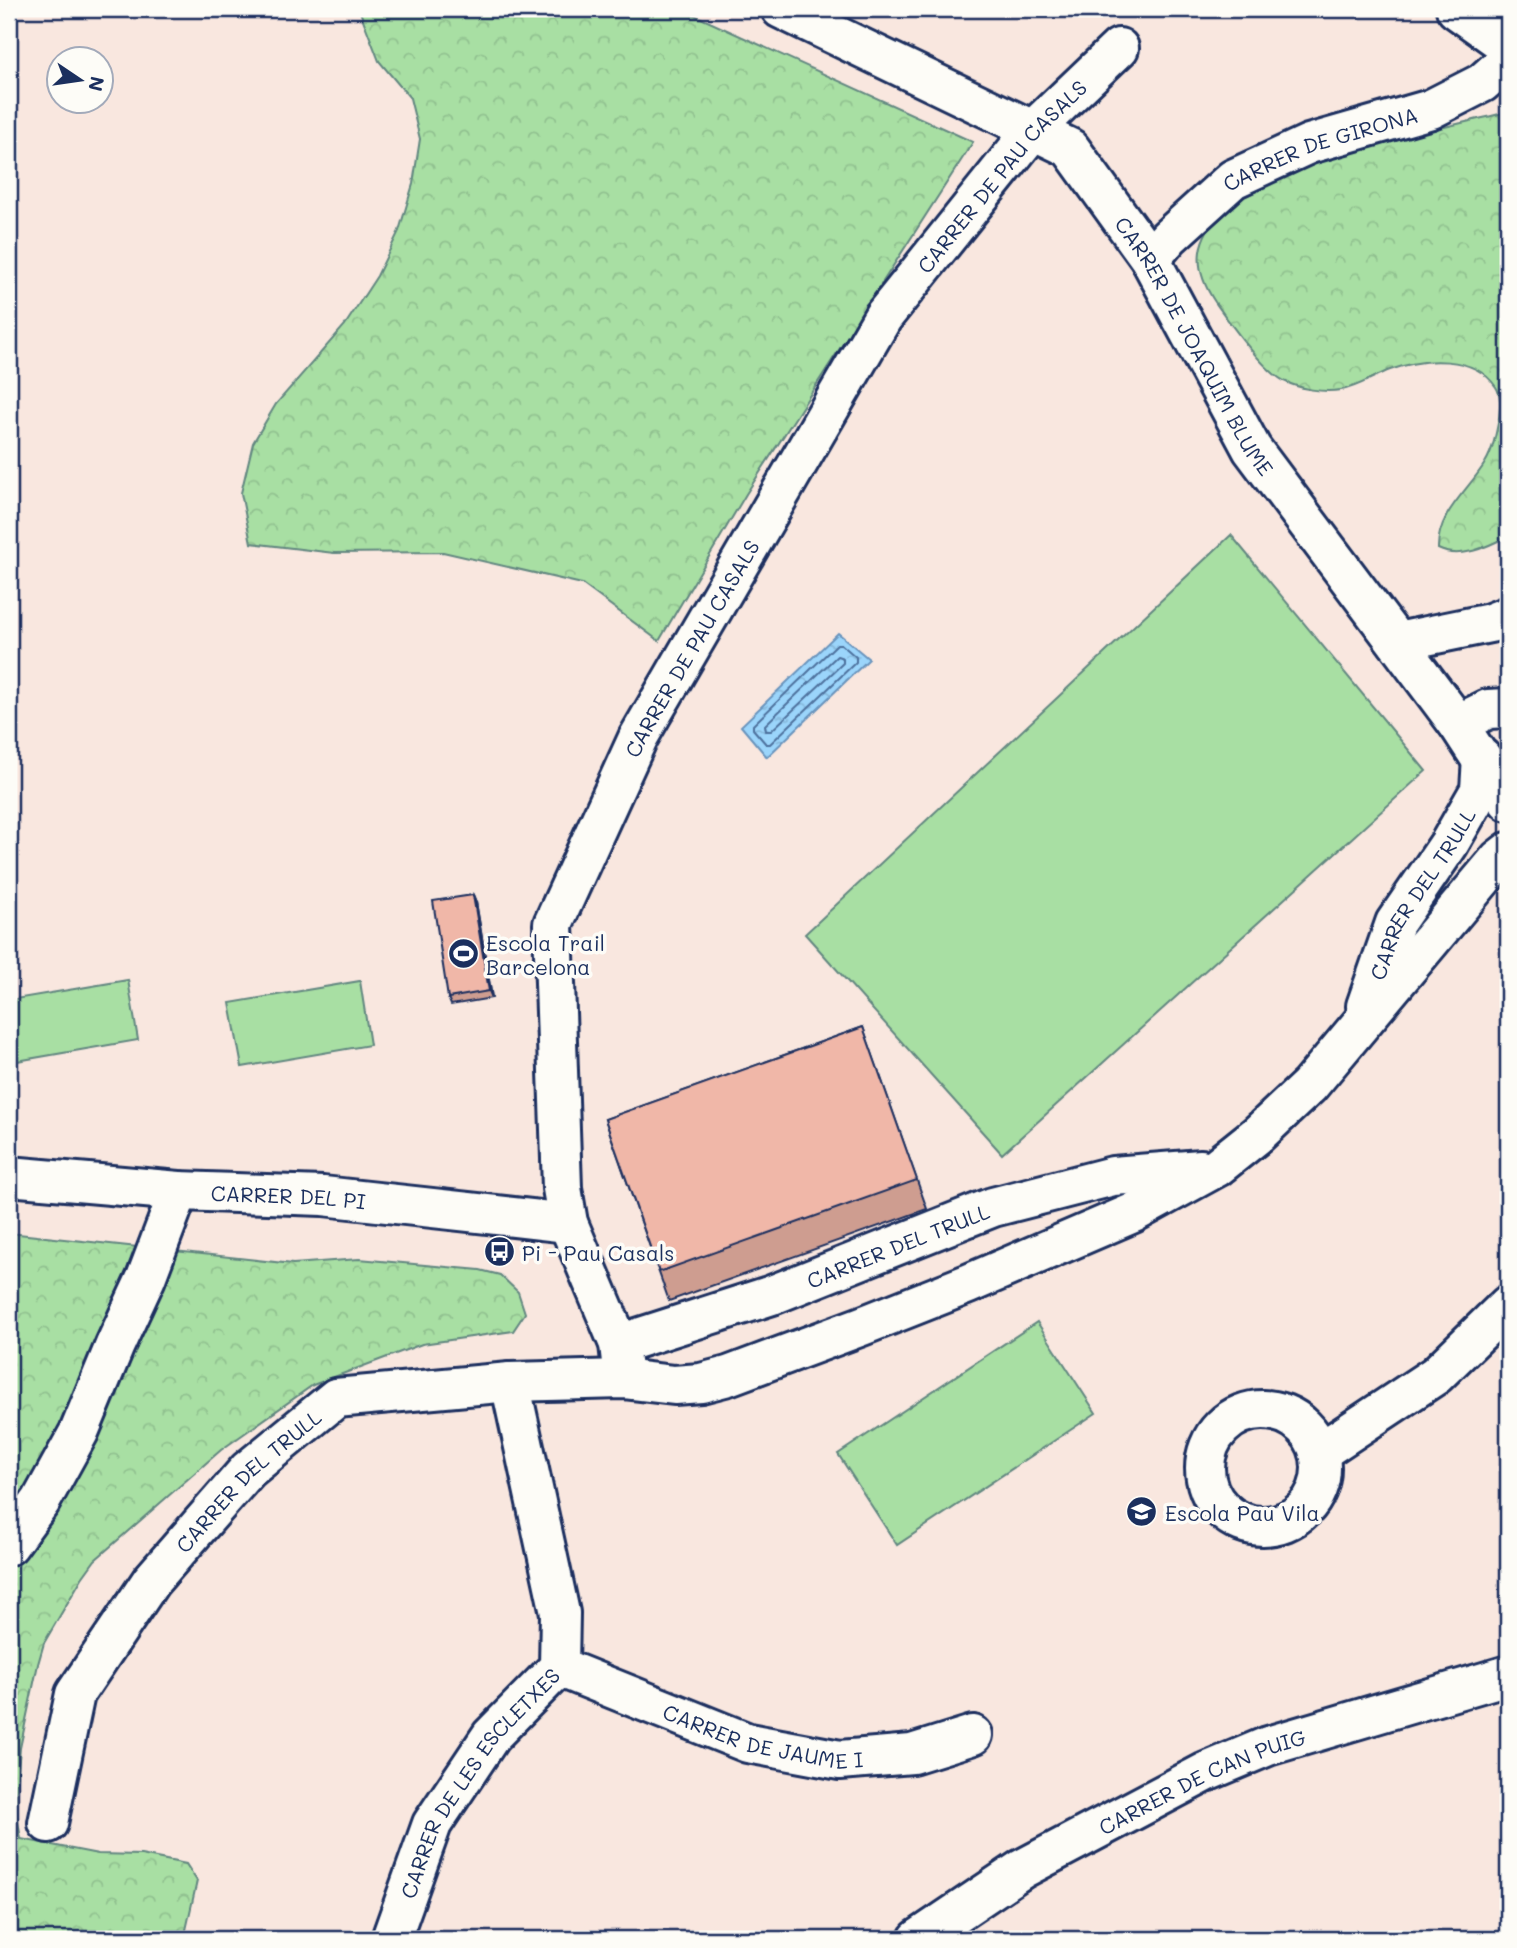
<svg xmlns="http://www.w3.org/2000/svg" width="1517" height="1948" font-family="Mali,sans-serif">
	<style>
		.grass { fill: #a8dfa3; stroke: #628780; stroke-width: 2 }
		.forest { fill: url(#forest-crowns); stroke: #628780; stroke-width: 2 }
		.water { fill: url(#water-ripples); stroke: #6893bc; stroke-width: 2 }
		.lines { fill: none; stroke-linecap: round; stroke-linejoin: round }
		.shore { stroke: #4e719d; stroke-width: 2 }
		.minor-casing { stroke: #1b2f5e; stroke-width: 44 }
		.minor { stroke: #fdfcf7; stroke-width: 38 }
		.wall { fill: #ce9d90; stroke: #1b2f5e; stroke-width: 2 }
		.shaded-wall { fill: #a88076; stroke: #1b2f5e; stroke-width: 2 }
		.building { fill: #f0b7a8; stroke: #1b2f5e; stroke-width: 2 }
		.labels { text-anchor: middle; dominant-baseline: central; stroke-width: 7; stroke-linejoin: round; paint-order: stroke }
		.street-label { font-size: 21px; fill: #1b2f5e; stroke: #fdfcf7 }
		.poi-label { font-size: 21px; fill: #1b2f5e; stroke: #fdfcf7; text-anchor: start }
	</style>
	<defs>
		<pattern id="forest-crowns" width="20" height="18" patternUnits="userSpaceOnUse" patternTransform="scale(1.75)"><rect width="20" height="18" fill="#a8dfa3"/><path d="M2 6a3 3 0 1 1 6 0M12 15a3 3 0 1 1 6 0" fill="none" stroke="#90c08f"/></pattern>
		<pattern id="water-ripples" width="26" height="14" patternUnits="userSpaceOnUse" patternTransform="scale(1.75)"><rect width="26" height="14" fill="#9bd5fb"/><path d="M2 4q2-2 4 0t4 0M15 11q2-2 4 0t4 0" fill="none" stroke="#85b7da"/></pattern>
	</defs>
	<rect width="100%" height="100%" fill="#f9e7df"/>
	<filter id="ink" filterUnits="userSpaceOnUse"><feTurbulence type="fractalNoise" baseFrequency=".0143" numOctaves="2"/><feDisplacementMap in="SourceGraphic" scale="14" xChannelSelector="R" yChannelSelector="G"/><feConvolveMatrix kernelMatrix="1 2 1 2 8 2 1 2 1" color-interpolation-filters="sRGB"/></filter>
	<g filter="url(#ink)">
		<path class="grass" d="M1231,535L1426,771L1002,1154L805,934Z
			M128,980L138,1040L11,1062L9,1047V1000Z
			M360,981L370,1045L242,1067L230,1003Z
			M1037,1322L1096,1413L897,1545L838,1454Z"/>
		<path class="forest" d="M359,9H681L973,142L746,494L659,641L582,584L443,552L334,553L251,543L241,493L253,443L276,404L345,325L377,276L399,231L413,184L420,139L410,98L379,61Z
			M1508,112V536C1487,547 1460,560 1438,549C1437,513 1468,491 1485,463C1493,450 1496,434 1499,418C1500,409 1502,396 1496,387C1474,354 1423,358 1390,370C1374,376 1357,388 1341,390C1323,393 1300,389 1284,381C1262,369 1230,323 1215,302C1191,266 1195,237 1226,208C1230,204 1236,198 1241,194C1256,185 1274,181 1290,174C1359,144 1435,130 1508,112Z
			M9,1233L293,1264L359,1259L480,1270L500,1275L518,1292L525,1313L513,1331L422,1344L313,1385L221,1450L95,1560L82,1578L44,1643L38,1664L20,1748L16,1794L17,1816L21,1839L98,1854L141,1855L186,1864L197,1881L184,1939H9Z"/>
		<path class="water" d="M838,633L869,659L767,757L741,726Z"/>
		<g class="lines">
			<path class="shore" d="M837,644H841L856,657V662L770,744H766L753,729V725Z
				M837,656L843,658V663L771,731H766L765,725Z"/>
			<defs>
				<g id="minor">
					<path id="s1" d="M781,9L1070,148L1150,259L1252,449L1458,724L1508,801"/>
					<path d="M1456,9L1508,46"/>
					<path id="s2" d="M1150,259L1169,237L1233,179L1309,144L1431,109L1482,83L1508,60"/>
					<path d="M1397,642L1490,623L1508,616"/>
					<path d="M1458,724L1488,709L1508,708"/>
					<path id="s3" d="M1366,1006L1395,923L1449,844L1480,790L1482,758"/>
					<path id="s4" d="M9,1176L179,1191L323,1196L568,1223"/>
					<path id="s5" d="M619,1344L772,1295L993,1207L1113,1176L1201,1169"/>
					<path id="s6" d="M623,1379L619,1344L568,1223L562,1188L553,924L638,738L883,317L1033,130L1119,48"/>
					<circle cx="1263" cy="1468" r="58"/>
					<path d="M1320,1452L1436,1375L1508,1305"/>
					<path d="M9,1545L41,1501L79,1432L115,1345L146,1278L179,1191"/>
					<path id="s7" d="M559,1667L748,1743L840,1760L912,1754L973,1735"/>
					<path id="s8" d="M48,1823L75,1694L151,1581L248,1470L336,1398L510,1382L623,1379L674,1385L701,1383L728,1376L862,1326L968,1284L1133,1213L1217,1167L1257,1135L1309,1086L1499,859L1508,852"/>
					<path id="s9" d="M391,1939L432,1824L491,1736L559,1667L560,1613L510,1382"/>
					<path id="s10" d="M918,1939L1022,1869L1206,1772L1268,1746L1508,1675"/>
				</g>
			</defs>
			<use href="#minor" class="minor-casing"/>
			<use href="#minor" class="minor"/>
		</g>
		<path class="wall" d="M473,895L476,902L492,998L451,1005L448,998Z
			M863,1027L927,1209L669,1301L605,1119Z"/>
		<path class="shaded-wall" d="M473,895L476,902L492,998L489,991Z"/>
		<path class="building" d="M473,895L489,991L448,998L433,901Z
			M863,1027L917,1180L659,1272L605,1119Z"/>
	</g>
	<defs>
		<symbol id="stadium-disc" viewBox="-11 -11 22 22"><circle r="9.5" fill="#1b2f5e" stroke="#fdfcf7"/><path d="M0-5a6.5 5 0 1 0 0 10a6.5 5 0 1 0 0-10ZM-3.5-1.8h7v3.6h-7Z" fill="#fff"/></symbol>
		<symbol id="bus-disc" viewBox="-11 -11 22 22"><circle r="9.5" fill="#1b2f5e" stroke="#fdfcf7"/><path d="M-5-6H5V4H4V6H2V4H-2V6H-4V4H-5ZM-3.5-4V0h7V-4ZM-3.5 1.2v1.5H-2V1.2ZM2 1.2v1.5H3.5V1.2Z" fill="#fff"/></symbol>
		<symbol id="school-disc" viewBox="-11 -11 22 22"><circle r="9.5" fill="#1b2f5e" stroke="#fdfcf7"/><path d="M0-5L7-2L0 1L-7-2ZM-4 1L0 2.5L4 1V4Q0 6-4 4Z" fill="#fff"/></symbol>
	</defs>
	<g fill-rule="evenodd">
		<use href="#stadium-disc" x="446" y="936" width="35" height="35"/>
		<use href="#bus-disc" x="482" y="1234" width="35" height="35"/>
		<use href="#school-disc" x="1124" y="1494" width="35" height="35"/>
	</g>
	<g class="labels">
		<g class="street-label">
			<text stroke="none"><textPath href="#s2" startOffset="208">CARRER DE GIRONA</textPath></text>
			<text stroke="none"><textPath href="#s6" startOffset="1342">CARRER DE PAU CASALS</textPath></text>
			<text stroke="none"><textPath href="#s1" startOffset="555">CARRER DE JOAQUIM BLUME</textPath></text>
			<text stroke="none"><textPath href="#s6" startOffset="775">CARRER DE PAU CASALS</textPath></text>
			<text stroke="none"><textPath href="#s3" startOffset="126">CARRER DEL TRULL</textPath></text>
			<text stroke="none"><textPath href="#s4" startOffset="280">CARRER DEL PI</textPath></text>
			<text stroke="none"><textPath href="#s5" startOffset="296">CARRER DEL TRULL</textPath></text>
			<text stroke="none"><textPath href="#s8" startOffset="408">CARRER DEL TRULL</textPath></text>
			<text stroke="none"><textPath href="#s7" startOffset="217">CARRER DE JAUME I</textPath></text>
			<text stroke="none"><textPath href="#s10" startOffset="326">CARRER DE CAN PUIG</textPath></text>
			<text stroke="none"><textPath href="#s9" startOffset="182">CARRER DE LES ESCLETXES</textPath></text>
		</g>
		<g class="poi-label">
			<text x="486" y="942">Escola Trail<tspan x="486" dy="24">Barcelona</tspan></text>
			<text x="522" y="1252">Pi - Pau Casals</text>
			<text x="1165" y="1512">Escola Pau Vila</text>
		</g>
	</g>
	<rect width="1517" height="1948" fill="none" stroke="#fdfcf7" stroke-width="35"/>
	<rect x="18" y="18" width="1482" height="1913" fill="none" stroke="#1b2f5e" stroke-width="2.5" filter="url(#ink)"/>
	<g transform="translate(80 80) rotate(103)"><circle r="33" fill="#fdfcf7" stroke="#a3aaba" stroke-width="2"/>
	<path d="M0-5L12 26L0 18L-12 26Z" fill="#1b2f5e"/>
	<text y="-10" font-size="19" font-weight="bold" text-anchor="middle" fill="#1b2f5e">N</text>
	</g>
</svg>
